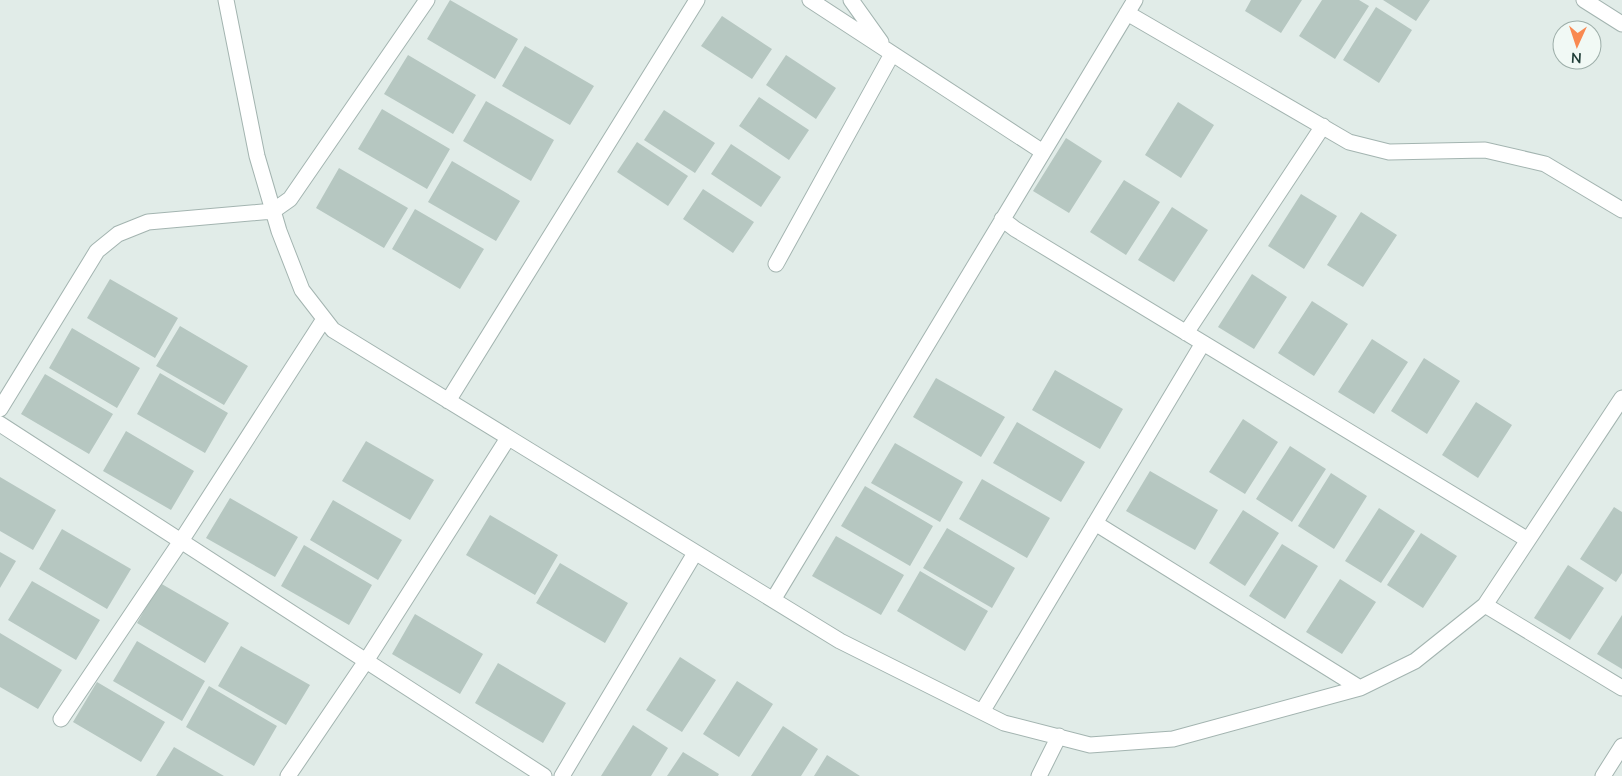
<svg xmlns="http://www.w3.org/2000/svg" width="1622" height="776" font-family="Lato,sans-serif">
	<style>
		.building { fill: #b6c7c1 }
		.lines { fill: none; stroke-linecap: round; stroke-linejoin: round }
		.minor-casing { stroke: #a3b4b0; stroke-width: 17 }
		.minor { stroke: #fff; stroke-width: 15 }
	</style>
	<rect width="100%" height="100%" fill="#e1ece8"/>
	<path class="building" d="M450,0L518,39L495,79L427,39Z
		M1251,0H1302L1281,33L1245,11Z
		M1322,0H1359L1369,6L1335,59L1299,36Z
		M1383,0H1430L1416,21Z
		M1376,7L1412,30L1379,83L1343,60Z
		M722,16L772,49L752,79L701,46Z
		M525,46L594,86L570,125L502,86Z
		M408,55L476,95L453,134L384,94Z
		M786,55L836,88L816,119L766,85Z
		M759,97L809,130L789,160L739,126Z
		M486,101L554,140L531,181L463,141Z
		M1178,102L1214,125L1181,178L1145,155Z
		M382,109L450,149L427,189L358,149Z
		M664,110L715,143L695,173L644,140Z
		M1066,138L1102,161L1069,213L1033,191Z
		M637,142L688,176L668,206L617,172Z
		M731,144L781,177L761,207L711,174Z
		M452,161L520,201L496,241L428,202Z
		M339,168L408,208L384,248L316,208Z
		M1124,180L1160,202L1126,255L1090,232Z
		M703,189L754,222L733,253L683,219Z
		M1301,194L1337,216L1304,269L1268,246Z
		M1172,207L1208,230L1174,282L1138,260Z
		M415,209L484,249L460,289L392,249Z
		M1361,212L1397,235L1363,287L1327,265Z
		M1252,274L1287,297L1254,349L1218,327Z
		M110,279L178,318L155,358L87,318Z
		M1312,301L1348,324L1314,376L1278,353Z
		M180,326L248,366L224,405L156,366Z
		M72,328L140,368L117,408L49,368Z
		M1372,339L1408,362L1374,414L1338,392Z
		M1424,358L1460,381L1427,434L1391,411Z
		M1055,370L1123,409L1100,449L1032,410Z
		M160,373L228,413L205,453L137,414Z
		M45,374L113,414L89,454L21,414Z
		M936,378L1005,417L981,457L913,417Z
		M1476,402L1512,425L1478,478L1442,455Z
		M1243,419L1278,442L1245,494L1209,472Z
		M1017,422L1085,462L1061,502L993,463Z
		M126,431L194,471L171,510L103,471Z
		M366,441L434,480L410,520L342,481Z
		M895,443L963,482L940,522L871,483Z
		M1290,446L1326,469L1292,522L1256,499Z
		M1150,471L1218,510L1195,550L1126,511Z
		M1331,473L1367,496L1334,549L1298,526Z
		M0,477L56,510L33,550L0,531Z
		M982,479L1050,518L1027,558L959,519Z
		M865,486L933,526L910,566L841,526Z
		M230,498L298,537L275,577L206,538Z
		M333,500L402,540L378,580L310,540Z
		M1614,507L1622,512V573L1616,582L1580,559Z
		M1379,508L1415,531L1381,583L1345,561Z
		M1243,510L1279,533L1245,586L1209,563Z
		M490,515L558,555L535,595L466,555Z
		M947,528L1015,568L992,608L923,568Z
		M62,529L131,569L107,609L39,569Z
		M1421,533L1457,556L1423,608L1387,585Z
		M836,536L904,575L881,615L812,576Z
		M1282,544L1318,566L1285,619L1249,596Z
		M304,545L372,585L349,625L281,586Z
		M0,552L16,561L0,588Z
		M560,563L628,603L605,643L536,603Z
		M1568,565L1604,588L1570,640L1534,618Z
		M920,571L988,611L965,651L897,611Z
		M1340,579L1376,602L1342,654L1306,632Z
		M32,581L100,620L76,660L8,620Z
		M160,583L229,623L205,663L137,623Z
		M415,614L483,654L460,694L392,654Z
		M1622,615V669L1597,654Z
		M0,633L62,670L38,709L0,687Z
		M137,641L205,681L182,721L113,681Z
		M241,646L310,685L286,725L218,686Z
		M680,657L716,680L682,732L646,710Z
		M498,663L566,703L543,743L475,703Z
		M737,681L773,704L739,757L703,734Z
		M97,682L165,722L141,762L73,722Z
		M209,686L277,726L254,766L186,727Z
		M633,725L668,748L651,776H601Z
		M783,726L818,749L801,776H751Z
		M174,747L224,776H156Z
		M683,752L719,774L718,776H667Z
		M827,755L860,776H814Z"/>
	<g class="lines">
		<defs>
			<path id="minor" d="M226,0L257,156L279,231L302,290L333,330L840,641L1004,723L1090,745L1173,739L1360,688L1415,661L1485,605L1622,398
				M810,0L1043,152
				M851,0L881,42
				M1584,0L1622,24
				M1127,13L1349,142L1389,152L1485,150L1545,164L1622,210
				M1002,219L1015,229L1528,540
				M776,264L892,54
				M1186,333L1323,126
				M448,401L697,0
				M0,409L97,251L118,234L148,222L273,211L290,199L427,0
				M0,424L544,776
				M1095,523L1360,688
				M773,600L1135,0
				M1485,605L1622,688
				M982,712L1203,343
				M61,719L181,541L324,319
				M288,776L366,661L508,438
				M562,776L695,553
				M1039,776L1059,736
				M1603,776L1622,746"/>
		</defs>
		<use href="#minor" class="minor-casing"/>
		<use href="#minor" class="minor"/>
	</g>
	<g transform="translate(1577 45) rotate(183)"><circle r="24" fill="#f1f9f5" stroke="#9daea9"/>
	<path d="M0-4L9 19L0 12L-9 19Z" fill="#f98951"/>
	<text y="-8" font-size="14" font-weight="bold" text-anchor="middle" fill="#203e38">N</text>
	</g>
</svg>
